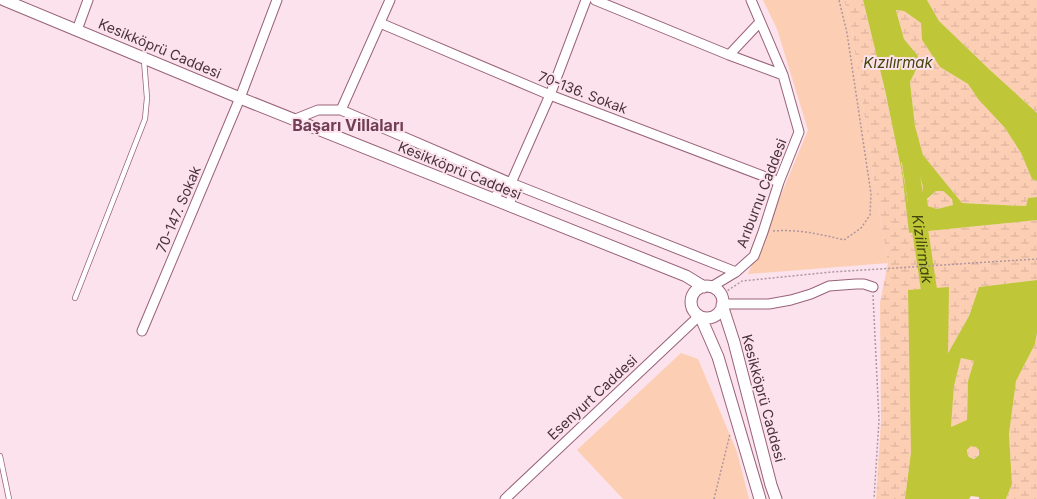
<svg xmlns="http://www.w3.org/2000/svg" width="1037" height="499" font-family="Inter,sans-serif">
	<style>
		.green { fill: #fcceb3 }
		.wetland { fill: url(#wetland-marsh) }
		.water { fill: #bfc738; fill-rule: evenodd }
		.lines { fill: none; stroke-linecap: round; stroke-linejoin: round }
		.river { stroke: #bfc738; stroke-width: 16 }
		.service-casing { stroke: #996279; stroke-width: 6 }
		.minor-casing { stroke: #996279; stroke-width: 11 }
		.tertiary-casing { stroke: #996279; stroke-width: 13 }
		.path { stroke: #af96a0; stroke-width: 1.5; stroke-dasharray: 2 2; stroke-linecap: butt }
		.service { stroke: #fff; stroke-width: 4.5 }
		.minor { stroke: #fff; stroke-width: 9 }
		.tertiary { stroke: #fff; stroke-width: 11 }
		.labels { text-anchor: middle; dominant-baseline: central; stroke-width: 4; stroke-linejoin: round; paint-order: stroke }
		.street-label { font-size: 14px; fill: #4a323c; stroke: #fce2ec }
		.water-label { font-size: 15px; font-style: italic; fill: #42460d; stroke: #fce2ec }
		.quarter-label { font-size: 16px; font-weight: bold; fill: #713e55; stroke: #fce2ec }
	</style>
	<defs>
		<pattern id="wetland-marsh" width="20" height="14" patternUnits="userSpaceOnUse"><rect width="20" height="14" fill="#fcceb3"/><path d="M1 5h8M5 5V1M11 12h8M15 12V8" fill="none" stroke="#dab19b"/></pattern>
	</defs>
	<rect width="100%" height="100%" fill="#fce2ec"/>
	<path class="green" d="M763,0H844L852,32L876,193L888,263L748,274L808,130L777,29Z
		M681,353L698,359L737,452L749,499H623L577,450Z"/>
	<path class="wetland" d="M844,0H863L885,90L902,173L909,233L1037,220V280L979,287L969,316L947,354L911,452L905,499H876L881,421L880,303L888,263L876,193L852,32Z
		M927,0H1037V113L990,70L939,21Z
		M896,9L904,11L921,23L922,40L940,67L968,84L978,99L1005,128L1021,153L1032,179L1037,181V197L1028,198L1026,206L962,203L923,155L915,126L910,82L916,70L918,56L904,39Z
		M912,150L923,187L920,204L908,203L901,162L905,163L901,155Z
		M936,191H943L952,199L954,205L937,209L928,206L927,200Z
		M1037,333V499H1006L1012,484L1009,434L1016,381L1035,344Z
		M961,358L974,361L968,381L967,421L951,427L954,386Z
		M967 452a6 6 0 1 1 12 0a6 6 0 1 1-12 0Z"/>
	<path class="water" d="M863,0H927L939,21L990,70L1037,113V181L1032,179L1021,153L1005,128L978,99L968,84L940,67L922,40L921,23L904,11L896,10L904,39L918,56L916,70L910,82L915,126L923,155L962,203L1026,206L1028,198L1037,197V220L909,233L902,173L885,90ZM912,150L923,187L920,204L908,203L901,162L905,163L901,155ZM936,191H943L952,199L953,205L937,209L928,206L927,199Z
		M1037,280V333L1035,344L1016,381L1009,434L1012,484L1006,499H979V497L971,496L969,499H905L911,452L908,290L949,287L948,353L969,316L979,287ZM961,358L974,361L968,381L967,420L951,427L954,386ZM971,446L976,447L979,450V455L974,459L969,457L967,453V450Z"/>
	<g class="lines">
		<path class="river" id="s1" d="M907,129L908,149L932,310"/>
		<defs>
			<path id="service" d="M75,298L145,119L147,98L144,60
				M0,456L9,499"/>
			<path id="minor" d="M595,0L729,55L783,75
				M380,23L550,95L779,182
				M77,30L88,0
				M729,55L760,22
				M341,110L511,183L736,272
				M293,120L318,110H341L390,0
				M511,183L550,95L586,0
				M494,200L504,181
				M509,206L515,185
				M711,287L736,272L754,256L763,232L779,182L799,132L783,75L751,0
				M723,304H769L791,300L811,294L829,286L856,284H864L873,287
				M142,331L240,98L277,0
				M505,499L699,316"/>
			<path id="tertiary" d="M4,0L240,98L686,276L704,287
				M691 302a16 16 0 1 1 32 0a16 16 0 1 1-32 0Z
				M722,305L734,342L771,485L776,499
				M701,318L718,357L760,499"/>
		</defs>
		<use href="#service" class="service-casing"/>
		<use href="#minor" class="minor-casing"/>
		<use href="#tertiary" class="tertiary-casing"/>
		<path class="path" d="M773,231C797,229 820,234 844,240L861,228L870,215L871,194L847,33L839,0
			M721,295L742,281L832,272L1037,259
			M873,295L879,420L874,499
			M714,499L730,434"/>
		<use href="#service" class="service"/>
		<use href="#minor" class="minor"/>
		<use href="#tertiary" class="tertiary"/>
	</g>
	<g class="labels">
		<g class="street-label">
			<text transform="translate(160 48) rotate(23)">Kesikköprü Caddesi</text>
			<text transform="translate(583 92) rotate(21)">70-136. Sokak</text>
			<text transform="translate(460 170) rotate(22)">Kesikköprü Caddesi</text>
			<text transform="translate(761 193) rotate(-69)">Arıburnu Caddesi</text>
			<text transform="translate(178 209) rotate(-67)">70-147. Sokak</text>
			<text transform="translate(592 397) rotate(-43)">Esenyurt Caddesi</text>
			<text transform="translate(764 398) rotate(75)">Kesikköprü Caddesi</text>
		</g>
		<g class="water-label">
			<text x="898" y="62">Kızılırmak</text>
			<text stroke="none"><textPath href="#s1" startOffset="121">Kizilirmak</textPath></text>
		</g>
		<g class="quarter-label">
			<text x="348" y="125">Başarı Villaları</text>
		</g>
	</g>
</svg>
